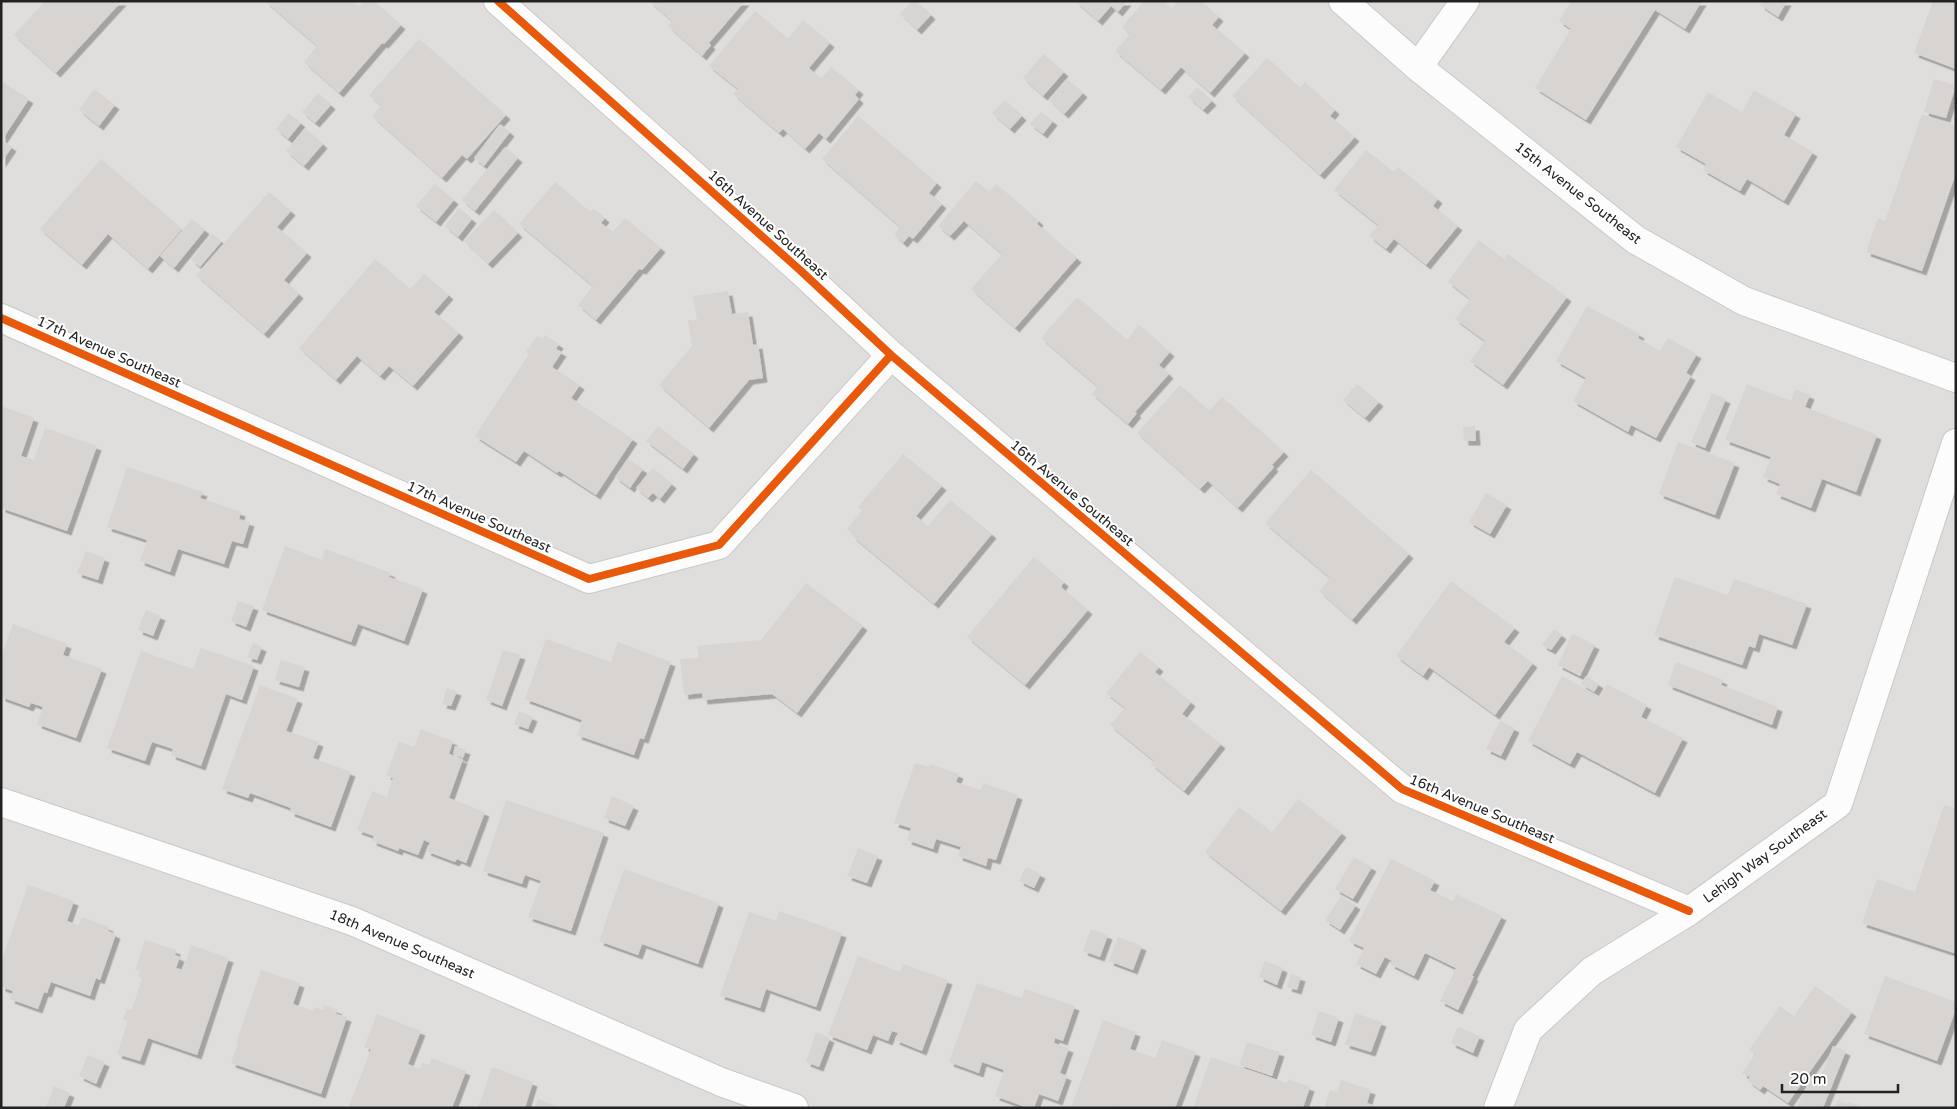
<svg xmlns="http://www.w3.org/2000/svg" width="1957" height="1109" font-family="'Varela Round',sans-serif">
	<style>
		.residential { fill: #dfdedc }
		.building { fill: #d7d4d2; filter: url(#shadow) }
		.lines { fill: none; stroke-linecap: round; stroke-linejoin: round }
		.minor-casing { stroke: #c9c8c7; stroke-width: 30 }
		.minor { stroke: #fdfcfc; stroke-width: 28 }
		.cycleway-casing { stroke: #fff; stroke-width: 11 }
		.cycleway { stroke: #e8590c; stroke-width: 8 }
		.labels { text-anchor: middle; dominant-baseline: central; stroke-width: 4; stroke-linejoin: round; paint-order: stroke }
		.street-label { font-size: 14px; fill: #222; stroke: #fff }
	</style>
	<defs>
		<filter id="shadow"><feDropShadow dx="4.5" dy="4.5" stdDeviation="0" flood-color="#0004"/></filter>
	</defs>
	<rect width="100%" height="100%" fill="#f0eeeb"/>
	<path class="residential" d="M1,1H1956V1108H1Z"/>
	<path class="building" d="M45,1H122L56,73L14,35Z
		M265,1H352L358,7L364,1H374L401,25L384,44L382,43L339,93L304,62L317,46Z
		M649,1H745L709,43L711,45L702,56L668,26L672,21Z
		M912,1H916L931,15L917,30L900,14Z
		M1075,1H1127L1118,12L1111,6L1098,21Z
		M1144,1H1163L1172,8L1178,1H1201L1219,17L1212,25L1245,53L1210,93L1181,67L1161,90L1115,51L1130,34L1122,27Z
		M1571,1H1702L1685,29L1655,10L1586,120L1535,88L1571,29L1559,21Z
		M1763,1H1787L1778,17L1760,5Z
		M1933,1H1956V69L1914,53Z
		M755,11L788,39L803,20L830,43L809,68L821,79L831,67L859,90L855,95L859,99L826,139L819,133L805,149L783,129L779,133L733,94L738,89L709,66Z
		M419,39L506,115L467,159L462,155L442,178L372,116L381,106L369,95Z
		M1043,54L1064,72L1043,96L1023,78Z
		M1267,58L1300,88L1305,82L1335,110L1330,116L1355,137L1320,175L1232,96Z
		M1067,79L1083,93L1064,114L1049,100Z
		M1934,79L1956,85L1946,118L1924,112Z
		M1,81L29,99L2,140L12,147L1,163Z
		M1197,87L1212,101L1203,110L1188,97Z
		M94,89L115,105L99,126L79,110Z
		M1754,90L1796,114L1784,135L1813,152L1784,201L1747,179L1740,191L1703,170L1706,164L1676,147L1708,92L1742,112Z
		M318,93L331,105L315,123L302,112Z
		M1005,100L1022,116L1010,129L992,113Z
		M1041,112L1053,121L1043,134L1030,124Z
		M289,113L301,123L288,139L276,129Z
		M1922,114L1956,126V173L1922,271L1866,252L1878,218L1885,221Z
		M858,116L937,183L929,193L942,204L913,239L909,236L903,243L894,235L900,227L822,159Z
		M500,124L510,132L484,166L474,158Z
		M305,128L323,144L304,166L286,151Z
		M505,147L518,158L475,211L462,200Z
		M1366,150L1394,172L1398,167L1438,199L1433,206L1458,226L1426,265L1394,239L1386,249L1369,236L1378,225L1334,190Z
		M101,159L182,229L148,269L108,234L82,265L40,229Z
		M976,181L989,192L996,184L1039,221L1037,224L1077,258L1015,328L971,289L1002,254L964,221L950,236L938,226Z
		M555,182L590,212L593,208L605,218L601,223L613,232L625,218L661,248L642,270L639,269L596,320L578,305L593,286L519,224Z
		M435,184L454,200L436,222L416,206Z
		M269,192L291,211L277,227L307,253L284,280L299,294L264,334L196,275Z
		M459,208L472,219L458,237L445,226Z
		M494,210L518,233L488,264L464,241Z
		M192,219L205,230L174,268L160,256Z
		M212,234L222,241L200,267L191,260Z
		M1479,240L1504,259L1508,254L1567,297L1503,385L1470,361L1485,341L1455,319L1470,299L1448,282Z
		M375,259L410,289L424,274L449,295L434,312L459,333L413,386L389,366L380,376L357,356L336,380L299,348Z
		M728,291L732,314L748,312L753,345L758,344L763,378L749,380L709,428L659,385L692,346L688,320H697L693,296Z
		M1077,297L1127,340L1139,325L1170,352L1159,365L1169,374L1135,412L1137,413L1128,424L1092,394L1098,387L1041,338Z
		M1587,306L1640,334L1638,338L1660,351L1668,338L1697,354L1686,373L1691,376L1656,438L1631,425L1628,432L1573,401L1586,378L1556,361Z
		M545,335L559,344L556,349L562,352L552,367L580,385L571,398L633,439L596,495L559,471L557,473L524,451L516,462L475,436L529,354L526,352L537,336L543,339Z
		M1357,384L1379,402L1365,418L1343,400Z
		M1747,384L1791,401L1795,389L1810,395L1805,407L1877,435L1856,492L1822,479L1811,508L1776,494L1780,484L1763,477L1771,457L1725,440Z
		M1180,385L1209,411L1222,397L1284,452L1272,465L1274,467L1238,508L1208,481L1200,489L1137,433Z
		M1712,393L1726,399L1705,448L1691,442Z
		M1,406L34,418L21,456L34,460L45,428L97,446L67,531L1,508Z
		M658,426L694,454L683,469L646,441Z
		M1475,426L1476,441H1464L1463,427Z
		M1678,442L1735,463L1715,515L1659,494Z
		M903,454L942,486L916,516L928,526L950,500L992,534L934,604L852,536L853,534L847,529L862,510L858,507Z
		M628,459L643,469L630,488L615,477Z
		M127,467L203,492L200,498L241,512L239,519L250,522L243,544L232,541L224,564L178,549L170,572L140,561L147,540L107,527Z
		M653,468L672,484L660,499L653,493L648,498L636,488Z
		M1311,470L1409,554L1352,620L1319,591L1330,578L1265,523Z
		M1486,493L1507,505L1490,534L1469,522Z
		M285,546L322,560L325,549L391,573L389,577L423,589L404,641L358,624L351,642L262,610Z
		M86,551L105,558L98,580L77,573Z
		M1034,557L1064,582L1061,587L1088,610L1025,685L967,637Z
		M1675,577L1728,595L1734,579L1807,604L1792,645L1759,634L1755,648L1749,646L1742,665L1654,635Z
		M1451,581L1515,628L1504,642L1533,663L1495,715L1429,667L1423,676L1396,656Z
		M806,583L863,626L797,713L772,694L703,700L702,693L684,695L680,659L699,658L697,646L761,640Z
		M238,601L254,606L246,627L231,621Z
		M146,610L161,616L153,636L138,630Z
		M13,624L67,644L63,655L102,669L76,738L37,724L43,707L31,703L29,707L1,697V656Z
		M1554,629L1562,635L1551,650L1542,645Z
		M1572,634L1595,645L1580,676L1558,665Z
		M546,639L611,662L618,642L671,662L644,739L640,738L634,755L577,735L582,720L525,699Z
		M253,643L262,647L257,660L247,657Z
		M201,648L254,666L242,700L226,694L201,766L171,755L173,749L152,742L145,761L107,748L141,651L193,669Z
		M503,650L521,655L502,706L486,700Z
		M1140,652L1159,667L1155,672L1191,702L1182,714L1221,744L1184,791L1151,764L1154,761L1110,725L1125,708L1106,693Z
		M281,660L305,667L299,687L275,680Z
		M1676,662L1723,680L1721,685L1778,707L1772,725L1668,685Z
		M1562,676L1600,697L1607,684L1647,705L1641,717L1683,738L1655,793L1577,752L1570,764L1528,741Z
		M1586,676L1599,684L1594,692L1581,684Z
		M260,685L298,699L286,731L319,742L313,758L351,772L331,827L290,812L291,808L250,793L248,798L222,789Z
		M447,688L457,691L451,706L442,704Z
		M519,711L533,717L528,729L514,724Z
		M1500,721L1515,728L1501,756L1486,749Z
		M421,729L453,741L449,754L463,759L449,798L485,812L466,863L457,859L455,862L426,851L430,843L424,840L418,855L399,848L398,851L372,841L374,836L357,830L372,791L387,797L393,778L386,775L399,742L414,747Z
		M455,746L466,750L463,758L453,754Z
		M915,763L929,767L930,764L959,774L956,782L981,790L983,783L1018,795L996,860L988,858L986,866L958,856L961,847L936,839L933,849L907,840L911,828L894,823Z
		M612,796L634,806L625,826L604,818Z
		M1298,799L1342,833L1281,911L1205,852L1239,807L1272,832Z
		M506,800L604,833L571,931L528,917L541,881L525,875L522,884L483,871Z
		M1944,805L1956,808V948L1954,953L1862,923L1877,879L1915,892Z
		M858,848L878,856L867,883L847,876Z
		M1354,857L1372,867L1353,899L1335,889Z
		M1391,859L1435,881L1430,890L1453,901L1456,894L1502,916L1472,976H1474L1458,1010L1440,1001L1456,968L1425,953L1414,976L1390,964L1392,961L1385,957L1376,974L1356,964L1364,948L1349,941Z
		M1026,867L1041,874L1034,888L1019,881Z
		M624,869L719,903L698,964L642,944L638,955L599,941Z
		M28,885L74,901L67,921L79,925L82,917L109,927L108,931L116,934L100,980L96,978L90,996L51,982L47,993L44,992L38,1009L10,999L13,991L1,987V962Z
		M1341,896L1356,905L1340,930L1325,920Z
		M779,911L842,933L816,1007L766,989L760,1008L720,995L749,912L776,921Z
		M1091,929L1108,935L1100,957L1083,951Z
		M1118,937L1142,946L1133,970L1109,961Z
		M145,940L176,950L175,955L180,957L176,968L183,970L191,945L229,958L197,1055L148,1038L140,1061L117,1054L128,1021L123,1020L127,1009L132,1010L142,978L138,976L140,971L135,970Z
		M858,956L900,972L903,964L948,980L922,1051L895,1040L898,1033L892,1031L888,1041L873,1035L867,1050L828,1035Z
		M1265,961L1283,968L1277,985L1259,977Z
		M261,970L300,983L293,1004L314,1011L315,1007L323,1010L324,1005L338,1010L336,1014L347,1017L321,1094L231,1063L238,1043H236Z
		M1291,974L1301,977L1297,990L1287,987Z
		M1885,976L1956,1002V1009L1937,1061L1864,1034Z
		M977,983L1022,998L1025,989L1075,1006L1063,1041L1055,1038L1054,1043L1069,1048L1060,1073L1067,1076L1058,1101L1039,1094L1034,1108H1028L995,1096L1004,1070L982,1062L979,1073L949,1062Z
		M1815,986L1852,1012L1788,1103L1763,1086L1760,1090L1748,1081L1750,1077L1742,1073L1755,1054L1749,1050L1780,1006L1794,1016Z
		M1319,1011L1339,1018L1331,1042L1311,1035Z
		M1355,1013L1382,1022L1371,1052L1345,1044Z
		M377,1014L421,1031L408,1064L420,1069L422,1063L429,1065L432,1058L466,1071L452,1108H348L371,1049L364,1047Z
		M1103,1020L1136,1032L1130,1049L1155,1058L1162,1040L1196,1052L1175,1108H1121L1117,1106L1116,1108H1071Z
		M1458,1027L1480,1036L1473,1053L1451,1043Z
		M816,1032L830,1038L819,1067L806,1062Z
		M1247,1042L1280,1052L1272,1076L1239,1065Z
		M1833,1046L1846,1051L1823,1108H1797L1811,1076L1820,1079Z
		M88,1055L105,1062L96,1084L79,1076Z
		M1211,1057L1287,1083L1288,1079L1310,1087L1303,1108H1193Z
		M492,1067L533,1082L525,1108H478Z
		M1341,1080L1371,1090L1367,1103L1382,1108H1324L1330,1090L1337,1092Z
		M54,1086L70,1093L64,1108H46Z
		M538,1099L561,1108H535Z
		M1838,1100L1847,1104L1848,1102L1864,1108H1835Z"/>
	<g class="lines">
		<defs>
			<path id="minor" d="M498,1L801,271L891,355L1402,789L1689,911
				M1343,1L1418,67L1636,240L1744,301L1956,378
				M1418,67L1465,1
				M1,318L589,579L719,545L891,355
				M1,802L352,921L721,1082L794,1108
				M1498,1108L1528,1030L1592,971L1689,911L1838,804L1956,443"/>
		</defs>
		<use href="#minor" class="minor-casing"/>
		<use href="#minor" class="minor"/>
		<defs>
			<path id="cycleway" d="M498,1L801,271L891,355L1402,789L1689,911
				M1,318L589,579L719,545L891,355"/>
		</defs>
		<use href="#cycleway" class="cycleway-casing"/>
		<use href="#cycleway" class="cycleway"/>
	</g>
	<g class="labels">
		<g class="street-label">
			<text transform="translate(1578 193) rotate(38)">15th Avenue Southeast</text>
			<text transform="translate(768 225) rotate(42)">16th Avenue Southeast</text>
			<text transform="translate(109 352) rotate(24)">17th Avenue Southeast</text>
			<text transform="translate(1072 493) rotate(40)">16th Avenue Southeast</text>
			<text transform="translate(479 517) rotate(24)">17th Avenue Southeast</text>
			<text transform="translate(1482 809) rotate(23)">16th Avenue Southeast</text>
			<text transform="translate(1765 856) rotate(-36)">Lehigh Way Southeast</text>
			<text transform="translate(402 944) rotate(23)">18th Avenue Southeast</text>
		</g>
	</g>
	<rect width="1957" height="1109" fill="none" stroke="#222222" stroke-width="5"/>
	<path d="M1782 1084v8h116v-8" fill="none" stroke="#222222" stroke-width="2.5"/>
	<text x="1790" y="1084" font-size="15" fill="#222222" stroke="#ffffff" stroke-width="4" paint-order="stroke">20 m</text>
</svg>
